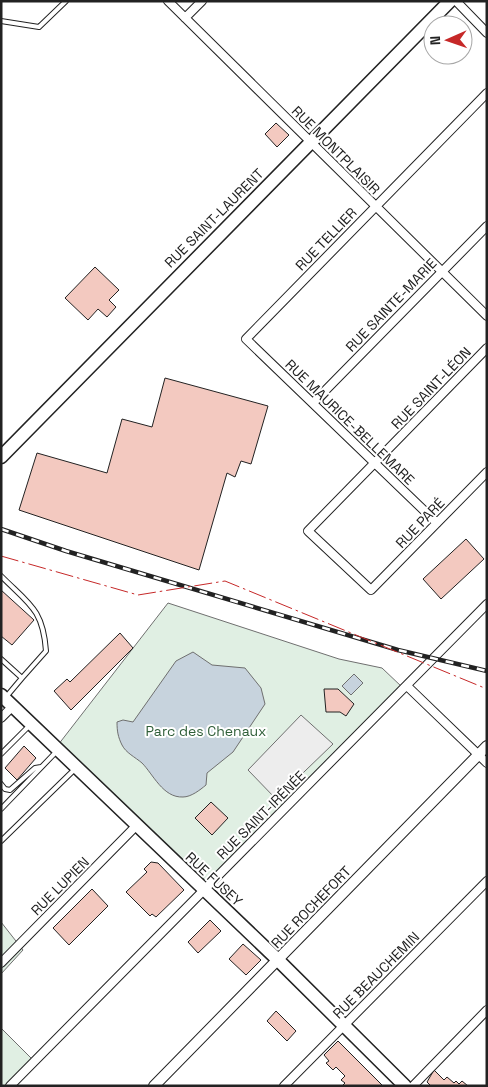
<svg xmlns="http://www.w3.org/2000/svg" width="488" height="1087" font-family="'Space Grotesk',sans-serif">
	<style>
		.green { fill: #e0efe3; stroke: #6f6f6f }
		.parking { fill: #ededed; stroke: #6f6f6f }
		.water { fill: #c7d3dd; stroke: #6f6f6f }
		.building { fill: #f3c9c0; stroke: #222 }
		.lines { fill: none; stroke-linecap: round; stroke-linejoin: round }
		.service-casing { stroke: #222; stroke-width: 6 }
		.minor-casing { stroke: #222; stroke-width: 10 }
		.tertiary-casing { stroke: #222; stroke-width: 12 }
		.primary-casing { stroke: #222; stroke-width: 15 }
		.service { stroke: #fff; stroke-width: 4 }
		.minor { stroke: #fff; stroke-width: 8 }
		.tertiary { stroke: #fff; stroke-width: 10 }
		.primary { stroke: #fff; stroke-width: 12 }
		.rail-casing { stroke: #222; stroke-width: 4.5 }
		.rail { stroke: #fff; stroke-width: 2.5; stroke-dasharray: 8; stroke-linecap: butt }
		.power { stroke: #c62828; stroke-width: 1; stroke-dasharray: 18 4 2.5 4; stroke-linecap: butt }
		.labels { text-anchor: middle; dominant-baseline: central; stroke-width: 4; stroke-linejoin: round; paint-order: stroke }
		.street-label { font-size: 14px; fill: #222; stroke: #fff }
		.park-label { font-size: 14px; fill: #2f5e38; stroke: #fff }
	</style>
	<rect width="100%" height="100%" fill="#fff"/>
	<path class="green" d="M168,603L339,659L382,668L402,687L208,885L58,745Z
		M1,922L23,950L1,974Z
		M1,1028L37,1064L16,1086H1Z"/>
	<path class="parking" d="M301,715L333,744L276,799L248,770Z"/>
	<path class="water" d="M193,652L212,665L245,668L261,688L265,704L233,752L207,773L206,785C200,790 191,797 183,797C163,798 153,774 142,763C135,757 126,753 122,745C118,737 117,731 117,722L123,720L133,722L176,661Z
		M354,674L363,683L351,695L342,686Z"/>
	<path class="building" d="M276,123L289,135L277,147L265,134Z
		M95,267L119,290L109,300L116,307L107,317L98,309L88,320L65,298Z
		M165,378L268,406L251,464L241,461L235,477L227,473L199,570L19,510L37,453L107,473L122,419L152,427Z
		M466,539L484,559L441,599L423,579Z
		M1,590L34,620L12,645L1,636Z
		M120,633L133,648L71,710L54,691L67,679L70,682Z
		M324,689H338L354,704L346,716L340,712H326Z
		M24,746L36,758L17,780L5,768Z
		M211,802L228,818L212,835L195,818Z
		M151,862L158,863L184,890L156,917L152,914L150,916L126,892L147,872L144,869Z
		M92,889L108,906L69,945L53,928Z
		M210,920L221,931L198,953L188,942Z
		M243,944L261,960L246,975L229,959Z
		M276,1011L296,1031L287,1041L267,1021Z
		M338,1041L383,1086H342L345,1083L341,1080L345,1076L336,1067L333,1070L326,1063L329,1061L324,1055Z
		M434,1070L444,1080L447,1077L454,1083L456,1081L459,1084L462,1081L468,1086H431L427,1082Z"/>
	<g class="lines">
		<defs>
			<path id="service" d="M1,21L39,27L66,1
				M1,576C29,604 43,609 46,651L22,678
				M1,659L22,678L6,697
				M1,754L29,726
				M1,784L5,789L10,790L35,768L41,767
				M1,809L57,751
				M1,841L75,769"/>
			<path id="minor" d="M168,1L487,316
				M456,1L487,33
				M185,18L202,1
				M487,348L308,531L371,590L487,472
				M313,403L487,226
				M437,523L246,339L487,93
				M407,686L487,763
				M1,718L13,706
				M1,963L136,826
				M10,1086L487,604
				M284,1086L487,881
				M413,1086L487,1010"/>
			<path id="tertiary" d="M154,1086L487,746"/>
			<path id="primary" d="M1,457L450,1
				M1,695L278,960L405,1086"/>
		</defs>
		<use href="#service" class="service-casing"/>
		<use href="#minor" class="minor-casing"/>
		<use href="#tertiary" class="tertiary-casing"/>
		<use href="#primary" class="primary-casing"/>
		<use href="#service" class="service"/>
		<use href="#minor" class="minor"/>
		<use href="#tertiary" class="tertiary"/>
		<use href="#primary" class="primary"/>
		<defs>
			<path id="rail" d="M1,529L66,551L398,650L487,671"/>
		</defs>
		<use href="#rail" class="rail-casing"/>
		<use href="#rail" class="rail"/>
		<path class="power" d="M1,556L138,595L225,581L487,689"/>
	</g>
	<g class="labels">
		<g class="street-label">
			<text transform="translate(336 150) rotate(45)">RUE MONTPLAISIR</text>
			<text transform="translate(214 218) rotate(-45)">RUE SAINT-LAURENT</text>
			<text transform="translate(326 239) rotate(-46)">RUE TELLIER</text>
			<text transform="translate(391 305) rotate(-46)">RUE SAINTE-MARIE</text>
			<text transform="translate(431 388) rotate(-46)">RUE SAINT-LÉON</text>
			<text transform="translate(350 422) rotate(44)">RUE MAURICE-BELLEMARE</text>
			<text transform="translate(420 523) rotate(-46)">RUE PARÉ</text>
			<text transform="translate(261 815) rotate(-45)">RUE SAINT-IRÉNÉE</text>
			<text transform="translate(214 879) rotate(43)">RUE FUSEY</text>
			<text transform="translate(60 886) rotate(-45)">RUE LUPIEN</text>
			<text transform="translate(311 907) rotate(-46)">RUE ROCHEFORT</text>
			<text transform="translate(376 975) rotate(-45)">RUE BEAUCHEMIN</text>
		</g>
		<g class="park-label">
			<text x="206" y="731">Parc des Chenaux</text>
		</g>
	</g>
	<rect width="488" height="1087" fill="none" stroke="#222222" stroke-width="5"/>
	<g transform="translate(448 40) rotate(268)"><circle r="24" fill="#ffffff" stroke="#a7a7a7"/>
	<path d="M0-4L9 19L0 12L-9 19Z" fill="#c62828"/>
	<text y="-8" font-size="14" font-weight="bold" text-anchor="middle" fill="#222222">N</text>
	</g>
</svg>
